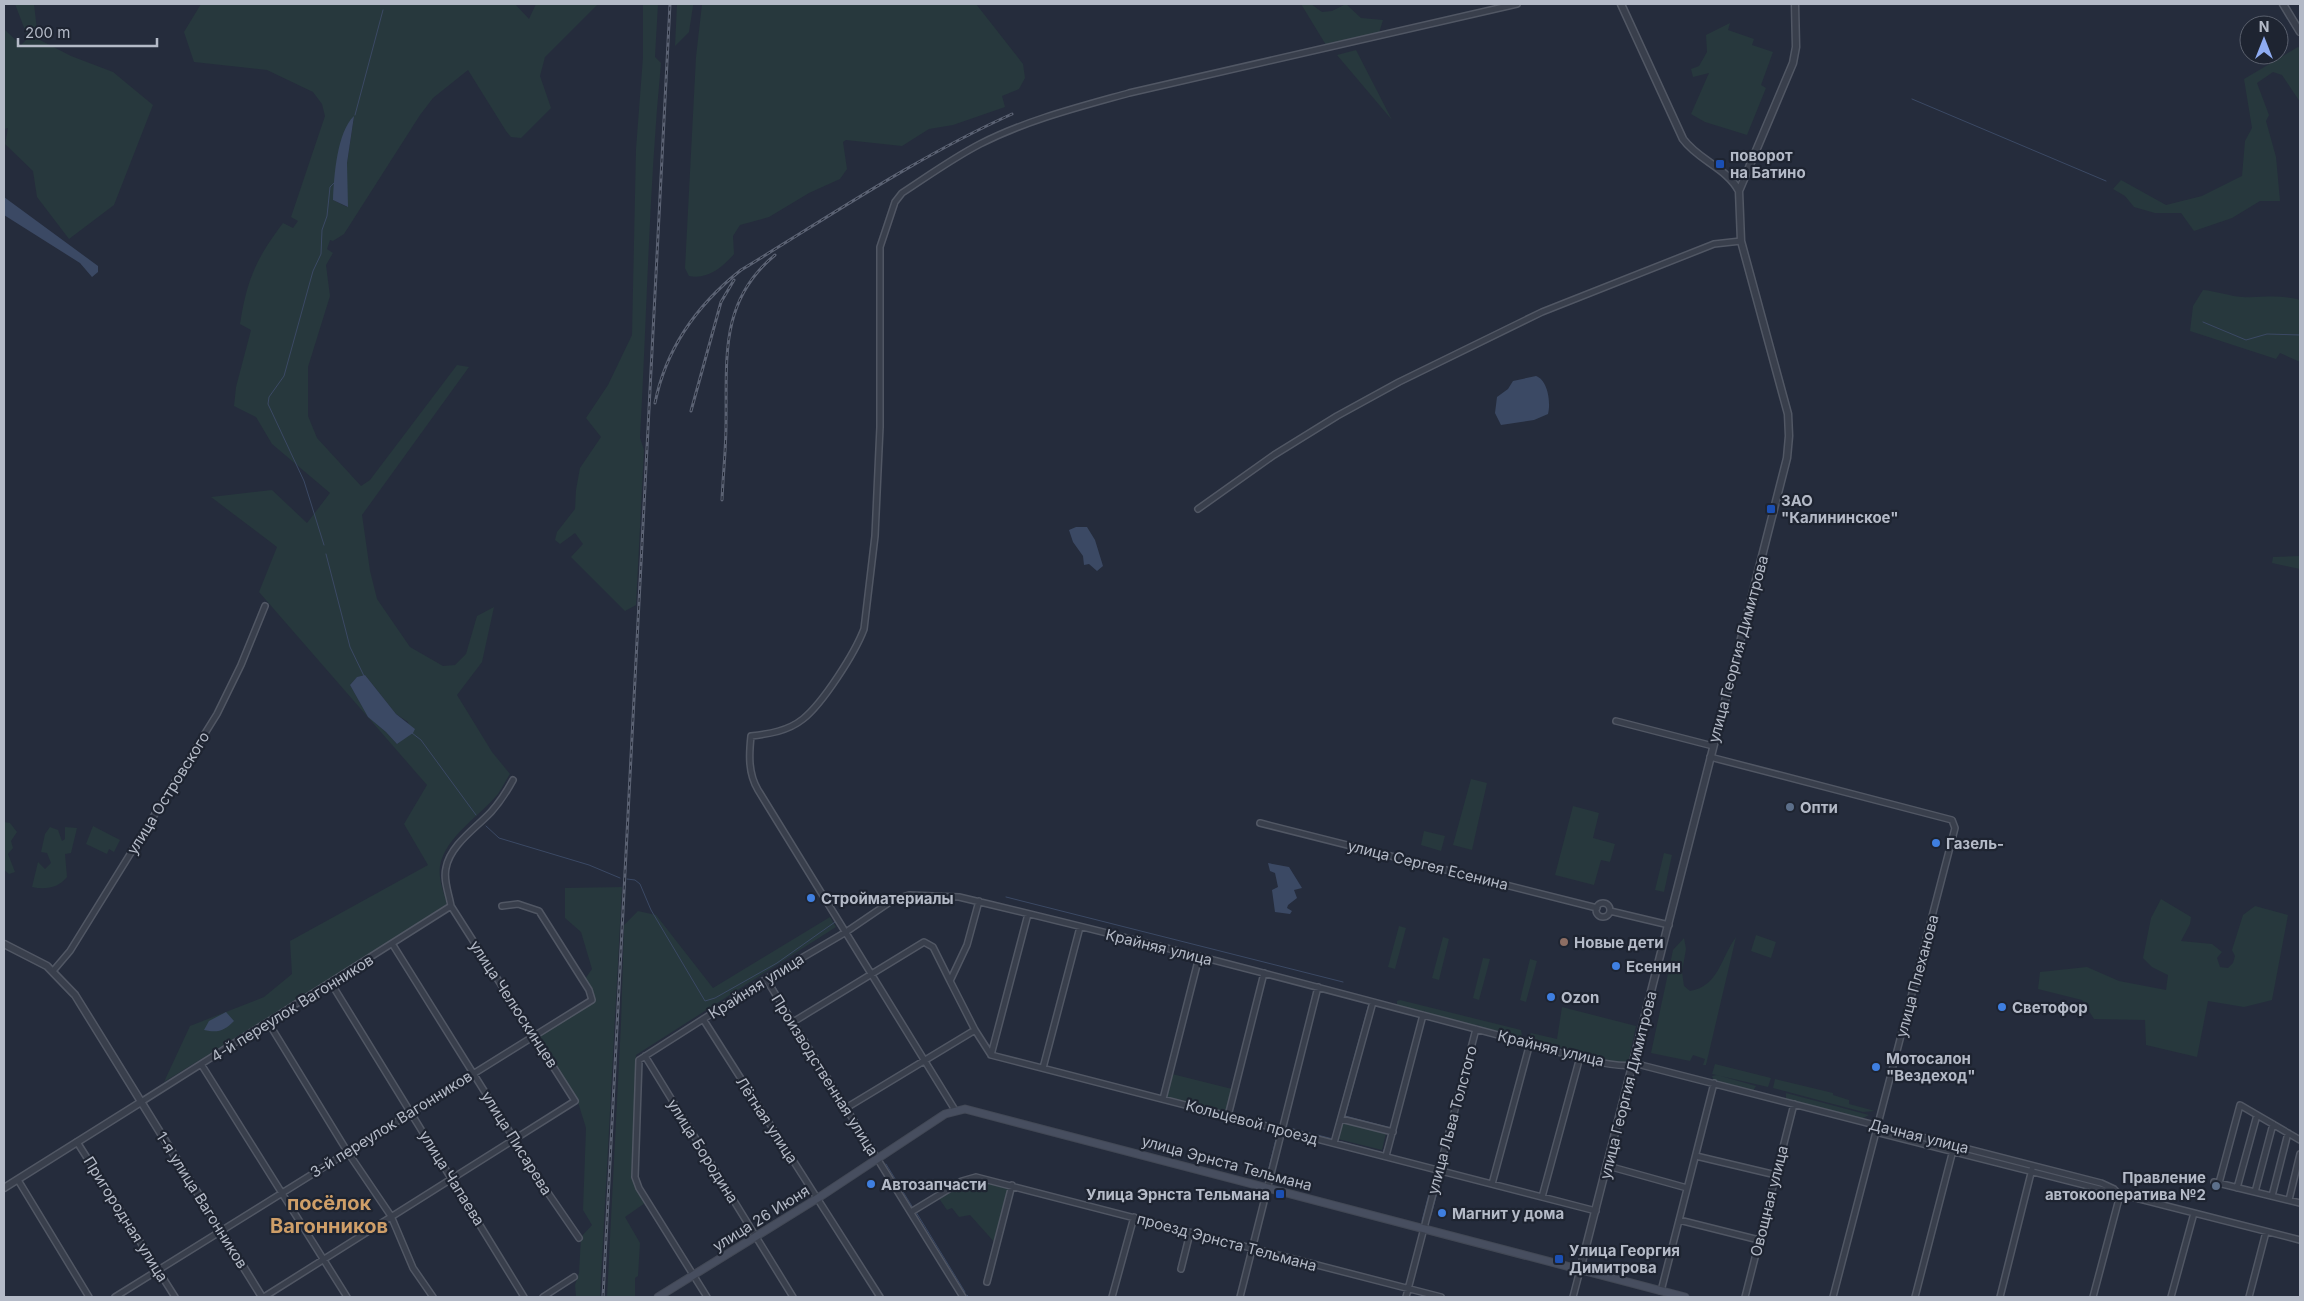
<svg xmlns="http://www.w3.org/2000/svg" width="2304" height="1301" font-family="Inter,sans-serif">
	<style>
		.green { fill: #27383d; fill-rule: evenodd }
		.water { fill: #3b4964 }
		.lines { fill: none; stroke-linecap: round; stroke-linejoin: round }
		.stream { stroke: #3b4964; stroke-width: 1 }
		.minor-casing { stroke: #515764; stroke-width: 8 }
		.tertiary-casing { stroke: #515764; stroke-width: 9 }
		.secondary-casing { stroke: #424855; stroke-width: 9 }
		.minor { stroke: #393f4c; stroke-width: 5 }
		.tertiary { stroke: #393f4c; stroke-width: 6 }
		.secondary { stroke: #474e5f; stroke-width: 7 }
		.rail-casing { stroke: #5b6273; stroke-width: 3 }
		.rail { stroke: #1e2431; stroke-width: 1; stroke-dasharray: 4; stroke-linecap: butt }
		.transit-dot { fill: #1a4fb4; stroke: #1e2431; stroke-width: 2 }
		.service-dot { fill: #5c6f8a; stroke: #1e2431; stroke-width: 2 }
		.shop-dot { fill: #3f7fe0; stroke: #1e2431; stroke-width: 2 }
		.education-dot { fill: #8d6e63; stroke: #1e2431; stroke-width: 2 }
		.labels { text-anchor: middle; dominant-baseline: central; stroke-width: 4.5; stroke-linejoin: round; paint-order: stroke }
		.poi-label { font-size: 15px; font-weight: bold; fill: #b4bac7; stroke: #1e2431; text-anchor: start }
		.street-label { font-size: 15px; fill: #b4bac7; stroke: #1e2431 }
		.district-label { font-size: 20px; font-weight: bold; fill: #ce9e68; stroke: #1e2431 }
	</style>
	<rect width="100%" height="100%" fill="#252c3c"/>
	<path class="green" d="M15,4H34L38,39L71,56L113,72L153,105L114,205L69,239L37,197L33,171L5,144L8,128L4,129V29L21,45L28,38Z
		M201,4H515L529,19L536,4H598L545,57L540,76L551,108L521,138L511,137L506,131L468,70L433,98L420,115L344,234L333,241L330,240L327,249L333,253L326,265L330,296L308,367V416L317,438L361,486L370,480L457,365L469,367L362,515L370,571L377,599L410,647L443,666L455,665L466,654L477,616L494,607L482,662L457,695L492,752L510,774C506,780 502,788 498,794C480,816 445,837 440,866C438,879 444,892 447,904L378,950L164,1082L190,1026L264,997L292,974L290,941L428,865L404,824L427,785L259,592L277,547L211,497L272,490L307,523L330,493L272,444L256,417L234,406L236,387L251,330L240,324C247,279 256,259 283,223L293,228L298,221L291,217L325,116L322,104L313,92L267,70L194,62L184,32ZM354,117L347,163V207L333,200ZM365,675L396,714L408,722L410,733L397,744L386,732L368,717L350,685L357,677Z
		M643,4H658L655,57L661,63C649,188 647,313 640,438L644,450L636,605L625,611L571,557L583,544L575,533L560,544L555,540L557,532L575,509L576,490L580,468L601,437L586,418L608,385L632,335L636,149L643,57Z
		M677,4H693V6L689,32L675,46Z
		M702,4H976L1023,64L1025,78L1019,89L1002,96L1005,107L953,125L929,129L902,146L846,140L843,142L847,169L840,179L809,193L769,217L740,225L733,236L734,254C723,267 707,280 689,276L685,268L696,57Z
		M1301,4H1311L1322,12L1332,11L1346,4L1361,18L1383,20L1379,33L1326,45Z
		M1730,23L1728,30L1754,39L1752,45L1773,52L1761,85L1766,88L1747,135L1705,122L1691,114L1709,73L1693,77L1691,69L1699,66L1707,52L1706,35Z
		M2298,47L2300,48V102L2282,75L2273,72L2257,83L2269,115L2266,121L2276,157L2280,201H2260L2232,218L2194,231L2181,213H2155L2134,207L2125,196L2113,189L2121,180L2166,205L2202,196L2242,176L2245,141L2252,128L2244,79Z
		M1356,50L1392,120L1337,55Z
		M2203,290C2216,291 2229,296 2242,297C2262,298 2280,294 2300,300V362L2280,353L2276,359L2190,331L2193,306Z
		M2300,556V569L2272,563L2273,557Z
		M1471,779L1487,783L1472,850L1453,845Z
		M1573,806L1599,813L1593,838L1615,844L1610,862L1601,860L1594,885L1555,875Z
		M4,822L10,823L17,832L11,841L13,848L8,854L15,872L9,874L4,870Z
		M93,826L120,840L114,852L109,849L107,854L86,844Z
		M50,827L58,830L62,841L65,839V827L77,828L71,853L65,854L67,877C58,888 46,890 32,887L38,862L45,869L51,863L47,853L41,852L45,834Z
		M1424,831L1445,836L1441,851L1421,845Z
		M1664,853L1672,855L1664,892L1655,890Z
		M622,887L600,1297H576L575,1285L579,1273L581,1237L592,1225L583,1210L586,1128L577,1099L537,1036L594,1001V995L585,979L592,969L581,932L565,918V888Z
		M2161,899L2191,917L2190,924L2181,941L2212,944L2222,952L2217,958L2220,967L2228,968L2233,963L2235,956L2232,950L2243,915L2255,906L2288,915L2272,1000L2244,1007L2208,1001L2197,1057L2146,1045L2145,1020L2094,1019L2082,1000L2038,989L2040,972L2087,967L2119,981L2166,990L2168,975L2152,967L2143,958L2151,918Z
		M638,911L656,915L713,988L830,917L836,927L636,1055L633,1179L645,1203L625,1217L640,1243L638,1276L635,1278V1297H607L621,1024L624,925Z
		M1399,926L1406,928L1395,969L1388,967Z
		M1756,935L1776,942L1771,958L1751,951Z
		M1443,937L1449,939L1439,980L1432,978Z
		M1736,937L1706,1065H1703L1705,1059L1693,1055L1690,1061L1651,1053L1673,950L1684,938L1686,949L1682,972L1684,986L1690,991C1719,986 1720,959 1736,937Z
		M1483,958L1490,959L1479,1000L1473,998Z
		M1530,959L1537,961L1526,1002L1520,1000Z
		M1400,1000L1521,1030L1522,1036L1520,1038L1479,1027L1478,1024L1477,1027L1425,1013V1010L1423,1013L1397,1006V1001Z
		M1562,1007L1636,1026L1628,1063L1621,1064L1527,1039L1531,1033L1557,1039Z
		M1715,1064L1771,1078L1768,1087L1712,1074Z
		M1172,1074L1232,1089L1225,1113L1166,1098Z
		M1717,1075L1756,1086L1753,1091L1714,1081L1712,1076Z
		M1775,1079L1833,1093V1095L1849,1100V1104L1875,1111L1863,1112L1773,1088Z
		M1786,1093L1869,1115L1861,1119L1786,1100Z
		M1343,1122L1386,1133L1382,1150L1338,1139Z
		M975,1179L1010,1186L996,1244L970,1215L959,1217L952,1208L947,1210L938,1197L964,1181Z"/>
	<path class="water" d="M354,116L347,163L348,207L333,200C334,176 337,132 354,116Z
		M4,197L98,266V272L92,277L80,263L4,215Z
		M1536,376C1548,380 1551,403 1548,414L1534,420L1501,425L1495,413L1497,397L1508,389L1513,381Z
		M1076,527H1087L1095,540L1103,566L1097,571L1089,564L1084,565L1083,556L1073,542L1069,530Z
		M365,675L396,714L415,729L413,733L397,744L386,732L368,717L350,685L357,677Z
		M1268,863L1289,867L1302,888L1294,890L1297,898L1288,905L1287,908L1292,911L1290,914L1275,912L1272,890L1278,887L1275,873L1270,871Z
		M226,1012L234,1021C224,1031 218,1033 204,1030L209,1021Z"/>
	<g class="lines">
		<path class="stream" d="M1912,99L2106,181
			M355,115L383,10
			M2203,322L2246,340L2267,334L2300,335
			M324,545L304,481L268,404L269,397L284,376L313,271L321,254L322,230L327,216L330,187L334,183
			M326,554L350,647L364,676
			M412,733L421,740L476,815
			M486,826L499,838L589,865L620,878
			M627,879L635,880L640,884L651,910L705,1001L715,998L777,963L835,922
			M1006,897L1343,982
			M772,982L794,1018
			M1319,993L1286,1127L1333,1139
			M797,1023L847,1105
			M1370,1023L1345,1116L1391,1128L1390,1130
			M850,1109L877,1150
			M1280,1126L1310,1009
			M1332,1139L1369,1004
			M1338,1141L1383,1153L1390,1132
			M886,1164L913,1208
			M1271,1183L1284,1133
			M1265,1184L1278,1131
			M916,1212L965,1292
			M1431,1215L1442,1174
			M1422,1221L1435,1171
			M967,1295L969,1297"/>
		<defs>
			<path id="minor" d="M1198,509L1274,455L1337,416L1399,382L1542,312L1714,244L1741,241
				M1616,721L1713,746
				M1710,757L1952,820L1955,828L1833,1297
				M1260,823L1597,908
				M979,901L967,945L950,981L975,1030L991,1055L1596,1211
				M1596 910a7 7 0 1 1 14 0a7 7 0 1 1-14 0Z
				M1610,911L1669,925
				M393,945L546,1190L579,1238
				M53,971L70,951L217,714L241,665L265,606
				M766,979L963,1297
				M331,983L524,1297
				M703,1019L880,1297
				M268,1022L347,1151L391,1216L413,1268L433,1297
				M793,1022L924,942L933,947L950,981
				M991,1055L1028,914
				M645,1056L793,1297
				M201,1064L347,1297
				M1043,1068L1080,927
				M1163,1099L1199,957
				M141,1102L451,906
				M846,1108L975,1030
				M955,1110L758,790C748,773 749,755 751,736C769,734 788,731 803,719C823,703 855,653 864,629L875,536L880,427V247L895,202L902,193C928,176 953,158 980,144C1027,120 1079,107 1129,93L1517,4
				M1228,1116L1264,973
				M1341,1119L1393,1132
				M1876,1132L2300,1240
				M77,1142L175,1297
				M1334,1143L1373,1002
				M1386,1156L1423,1015
				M1696,1156L1776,1175
				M1608,1166L1687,1188
				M18,1180L89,1297
				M2214,1182L2300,1203
				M2219,1183L2240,1105L2300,1140
				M1492,1184L1530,1043
				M2237,1188L2257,1115
				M2255,1192L2273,1124
				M2272,1196L2288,1133
				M1542,1197L1580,1057
				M2289,1200L2300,1154
				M911,1212L962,1181L976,1177L1441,1297
				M1679,1220L1759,1240
				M1181,1269L1190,1233
				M987,1282L1012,1185
				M1661,1291L1714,1083
				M115,1297L592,1000L589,990L539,911L518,904L502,906
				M264,1297L575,1101L451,906C449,894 443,880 446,868C450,845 476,828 491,812C500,802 507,791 513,780
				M543,1297L574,1277
				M707,1297L639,1188L635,1177L639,1060L766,979L846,932L893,900L909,895L959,897C1145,941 1329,990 1513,1039C1539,1046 1615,1072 1637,1064L2101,1183L2114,1189L2120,1195
				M1112,1297L1134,1217
				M1240,1297L1318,987
				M1406,1297L1476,1029
				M1573,1297L1580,1270
				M1745,1297L1794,1104
				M1915,1297L1953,1150
				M2000,1297L2032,1169
				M2093,1297L2120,1195
				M2171,1297L2194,1213
				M2249,1297L2266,1232"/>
			<path id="tertiary" d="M1621,4L1683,139C1698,160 1727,168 1739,191
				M2283,4L2300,32
				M4,944L47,966L75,995L262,1297
				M4,1188L141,1102
				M1580,1270L1787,458L1789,436L1788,414L1741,241L1739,191L1793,63L1796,47L1795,4"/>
			<path id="secondary" d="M658,1297L818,1198L945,1114L965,1109L1685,1297"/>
		</defs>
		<use href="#minor" class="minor-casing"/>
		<use href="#tertiary" class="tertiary-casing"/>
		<use href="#secondary" class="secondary-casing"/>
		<use href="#minor" class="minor"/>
		<use href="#tertiary" class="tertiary"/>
		<use href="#secondary" class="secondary"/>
		<defs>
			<path id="rail" d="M655,403C666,348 698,304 741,270C830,216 917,157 1012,114
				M691,411L721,302L734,280
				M722,500C723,475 726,449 726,424C727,359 719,301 775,255
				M603,1297L670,4"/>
		</defs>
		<use href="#rail" class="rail-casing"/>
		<use href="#rail" class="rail"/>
	</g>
	<g class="transit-dot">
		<rect x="1715" y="159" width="10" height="10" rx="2.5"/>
		<rect x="1766" y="504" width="10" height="10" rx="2.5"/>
		<rect x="1275" y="1189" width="10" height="10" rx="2.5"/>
		<rect x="1554" y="1254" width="10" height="10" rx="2.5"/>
	</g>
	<g class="service-dot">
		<circle cx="1790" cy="807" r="5"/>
		<circle cx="2216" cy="1186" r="5"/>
	</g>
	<g class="shop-dot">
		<circle cx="1936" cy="843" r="5"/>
		<circle cx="811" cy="898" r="5"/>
		<circle cx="1616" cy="966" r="5"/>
		<circle cx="1551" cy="997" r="5"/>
		<circle cx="2002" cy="1007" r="5"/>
		<circle cx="1876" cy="1067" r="5"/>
		<circle cx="871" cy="1184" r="5"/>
		<circle cx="1442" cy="1213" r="5"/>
	</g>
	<circle class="education-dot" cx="1564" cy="942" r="5"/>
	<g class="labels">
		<g class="poi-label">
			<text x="1730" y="155">поворот<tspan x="1730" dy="17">на Батино</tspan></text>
			<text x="1781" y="500">ЗАО<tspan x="1781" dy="17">"Калининское"</tspan></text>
			<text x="1800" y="807">Опти</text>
			<text x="1946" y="843">Газель-</text>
			<text x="821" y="898">Стройматериалы</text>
			<text x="1574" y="942">Новые дети</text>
			<text x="1626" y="966">Есенин</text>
			<text x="1561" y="997">Ozon</text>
			<text x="2012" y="1007">Светофор</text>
			<text x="1886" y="1058">Мотосалон<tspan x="1886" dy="17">"Вездеход"</tspan></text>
			<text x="2206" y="1177" text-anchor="end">Правление<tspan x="2206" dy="17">автокооператива №2</tspan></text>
			<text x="881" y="1184">Автозапчасти</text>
			<text x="1270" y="1194" text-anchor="end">Улица Эрнста Тельмана</text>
			<text x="1452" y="1213">Магнит у дома</text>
			<text x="1569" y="1250">Улица Георгия<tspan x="1569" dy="17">Димитрова</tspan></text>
		</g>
		<g class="street-label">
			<text transform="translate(1738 649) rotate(-75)">улица Георгия Димитрова</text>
			<text transform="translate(168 793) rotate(-58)">улица Островского</text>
			<text transform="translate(1428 865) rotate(14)">улица Сергея Есенина</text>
			<text transform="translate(1159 947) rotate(14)">Крайняя улица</text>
			<text transform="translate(1917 976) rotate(-75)">улица Плеханова</text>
			<text transform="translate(756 986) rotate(-32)">Крайняя улица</text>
			<text transform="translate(514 1004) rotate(57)">улица Челюскинцев</text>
			<text transform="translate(292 1008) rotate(-32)">4-й переулок Вагонников</text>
			<text transform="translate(1551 1048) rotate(14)">Крайняя улица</text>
			<text transform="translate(825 1075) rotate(58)">Производственная улица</text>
			<text transform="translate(1628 1085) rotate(-76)">улица Георгия Димитрова</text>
			<text transform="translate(767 1120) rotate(57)">Лётная улица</text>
			<text transform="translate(1452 1120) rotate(-75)">улица Льва Толстого</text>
			<text transform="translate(1252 1122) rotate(15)">Кольцевой проезд</text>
			<text transform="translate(391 1124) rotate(-32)">3-й переулок Вагонников</text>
			<text transform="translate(1919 1136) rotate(14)">Дачная улица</text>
			<text transform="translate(517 1143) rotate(58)">улица Писарева</text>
			<text transform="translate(703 1151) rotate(58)">улица Бородина</text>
			<text transform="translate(1227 1163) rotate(15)">улица Эрнста Тельмана</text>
			<text transform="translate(452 1178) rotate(58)">улица Чапаева</text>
			<text transform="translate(202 1200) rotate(58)">1-я улица Вагонников</text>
			<text transform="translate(1769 1201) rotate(-76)">Овощная улица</text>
			<text transform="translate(761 1218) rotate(-32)">улица 26 Июня</text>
			<text transform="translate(126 1219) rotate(58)">Пригородная улица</text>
			<text transform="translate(1227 1242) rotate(15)">проезд Эрнста Тельмана</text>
		</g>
		<g class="district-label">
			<text x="329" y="1203">посёлок<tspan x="329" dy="23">Вагонников</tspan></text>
		</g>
	</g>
	<rect width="2304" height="1301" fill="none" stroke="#b4bac7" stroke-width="10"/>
	<g transform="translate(2264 40)"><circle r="24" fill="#1e2431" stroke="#5a606d"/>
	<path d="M0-4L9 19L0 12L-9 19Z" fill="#8facf2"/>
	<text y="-8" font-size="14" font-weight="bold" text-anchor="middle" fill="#b4bac7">N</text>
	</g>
	<path d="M18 38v8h139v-8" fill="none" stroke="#b4bac7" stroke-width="2.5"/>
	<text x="25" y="38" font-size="15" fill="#b4bac7" stroke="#1e2431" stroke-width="4" paint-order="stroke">200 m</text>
</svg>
